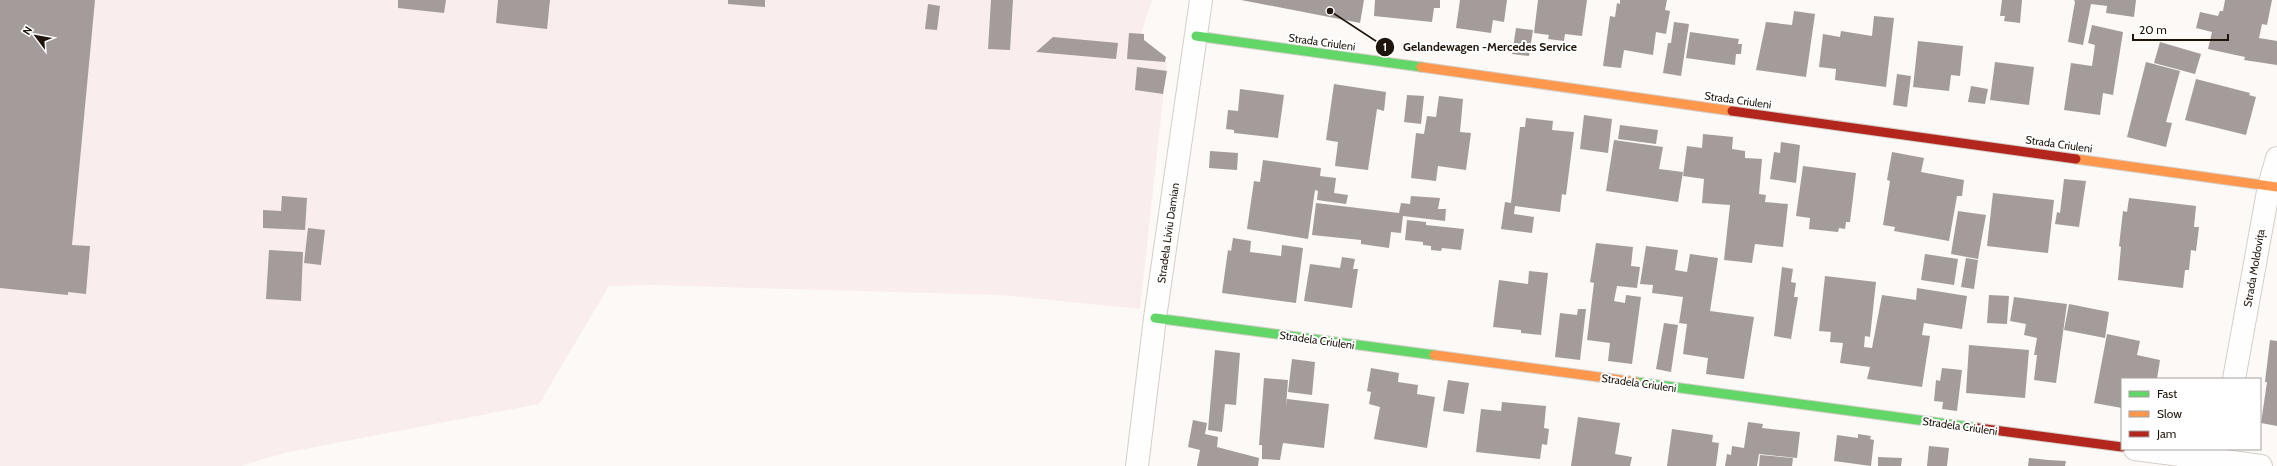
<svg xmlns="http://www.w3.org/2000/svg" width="2277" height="466" font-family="Cabin,sans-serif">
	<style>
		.industrial { fill: #f9edee }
		.building { fill: #a49c9a }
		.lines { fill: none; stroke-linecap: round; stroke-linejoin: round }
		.street-casing { stroke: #d4cec8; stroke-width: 24 }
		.fast-casing { stroke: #d4cec8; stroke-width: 11 }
		.slow-casing { stroke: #d4cec8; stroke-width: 11 }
		.jam-casing { stroke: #d4cec8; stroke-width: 11 }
		.street { stroke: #fffefe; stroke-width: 22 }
		.fast { stroke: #63d668; stroke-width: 9 }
		.slow { stroke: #ff974d; stroke-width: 9 }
		.jam { stroke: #b3261e; stroke-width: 9 }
		.labels { text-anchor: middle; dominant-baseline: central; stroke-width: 4; stroke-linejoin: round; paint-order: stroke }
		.street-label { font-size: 11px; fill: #1f150c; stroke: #fff }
		.leader { fill: none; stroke: #1f150c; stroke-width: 1.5 }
		.callout-dot { fill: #1f150c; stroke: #fff; stroke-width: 1.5 }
		.mark-label { font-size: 12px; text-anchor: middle; font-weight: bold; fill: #fff }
		.callout-label { font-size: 12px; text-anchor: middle; font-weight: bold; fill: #1f150c; stroke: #fff; stroke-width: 4; stroke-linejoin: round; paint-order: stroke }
	</style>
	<rect width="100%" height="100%" fill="#fcf9f6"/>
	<path class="industrial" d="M0,0H1152L1139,39L1167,62L1140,309L1001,295L653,285L609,286L539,404L284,453L241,466H0Z"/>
	<path class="building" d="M0,0H95L72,245L90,246L86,294L68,292V295L0,288Z
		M398,0H446L444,13L398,8Z
		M498,0H550L547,29L496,23Z
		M728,0H765V7L728,4Z
		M991,0H1013L1010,50L988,49Z
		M1241,0H1364L1360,23Z
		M1375,0H1440V8H1434L1432,22L1374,16Z
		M1460,0H1507L1504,22L1493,20L1491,33L1456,28Z
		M1538,0H1587L1582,36L1565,34L1564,41L1548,39L1549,35L1534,33Z
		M1620,0H1667L1665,10L1670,11L1666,34L1656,32L1653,55L1624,50L1621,68L1603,66L1610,16L1615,17L1617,3L1620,4Z
		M2002,0H2022L2020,23L2004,21L2005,16H2000Z
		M2074,0H2136L2134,17L2106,13L2107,6L2091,4L2083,45L2068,42L2075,2Z
		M2225,0H2272L2267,25L2262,24L2259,38L2277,41V65L2244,60L2245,57L2208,49L2212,32L2196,28L2200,12L2218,16L2220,11H2223Z
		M928,4L940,6L937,30L925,29Z
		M1794,11L1815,14L1806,77L1756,70L1766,22L1792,25Z
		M1874,16L1894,18L1886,87L1835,80L1836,69L1819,67L1823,34L1840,37L1841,31L1872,36Z
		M1674,22L1689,24L1681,76L1663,73L1668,43H1671Z
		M2092,25L2123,32L2113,95L2103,93L2100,115L2064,110L2071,63L2092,66L2095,45L2088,43Z
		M1516,28L1533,30L1529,56L1512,54Z
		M1690,32L1739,39L1738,44H1742L1741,54H1736L1735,65L1686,58Z
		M1129,33L1144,34V40L1166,57L1165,62L1127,59Z
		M1053,37L1118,43L1116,59L1036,52Z
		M1918,41L1963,46L1960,76L1951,75L1949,91L1913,87Z
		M2160,42L2201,54L2195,74L2154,63Z
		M1995,62L2034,67L2029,105L1990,100Z
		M2146,62L2180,71L2166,122L2172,123L2166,147L2127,137Z
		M1137,67L1167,71L1163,94L1135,90Z
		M1897,74L1911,76L1907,107L1893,105Z
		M2196,79L2250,93L2249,95L2256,97L2246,135L2185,120Z
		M1334,84L1386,92L1384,111L1377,109L1368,170L1335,166L1338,142L1326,140Z
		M1971,86L1988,89L1985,104L1968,102Z
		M1240,89L1284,95L1278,138L1234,133V130L1226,129L1228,110L1238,111Z
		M1407,95L1424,96L1421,124L1404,122Z
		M1439,96L1463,99L1460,132L1471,133L1466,170L1438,166L1436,181L1411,178L1416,133L1424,134L1427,116L1436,117Z
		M1584,115L1612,119L1608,153L1580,149Z
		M1526,118L1553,121L1552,130L1574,132L1566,195L1562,194L1560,212L1515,206L1514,214L1534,217L1532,233L1501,229L1505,202L1511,203L1520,127H1525Z
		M1620,125L1658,130L1656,144L1618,139Z
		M1703,134L1733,137L1732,149L1745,151V158L1762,159L1759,194L1766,195L1765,202L1788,204L1783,247L1755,244L1752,263L1724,260L1730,205L1702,203L1704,179L1683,176L1687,146L1702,148Z
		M1614,140L1663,147L1659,169L1683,172L1678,202L1606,191Z
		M1781,142L1800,145L1796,183L1770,179L1774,152L1780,153Z
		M1210,151L1238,153L1237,170L1209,168Z
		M1892,152L1924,158L1921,172L1964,180L1962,196H1957L1949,241L1894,231L1895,227L1883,225L1890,181L1887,180Z
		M1263,160L1321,168L1320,176L1336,178L1334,193L1348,195L1346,204L1317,200L1318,191L1315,190L1308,239L1247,229L1254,181L1260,182Z
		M1803,166L1856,173L1850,222H1846L1845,229L1839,228L1838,232L1809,229L1810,218L1796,216Z
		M2064,179L2086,181L2079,227L2055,224L2057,212L2060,213Z
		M1993,193L2054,200L2048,253L1987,246Z
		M282,196L307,198L305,230L263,228V210L281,211Z
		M1411,196L1440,198L1438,209H1446L1445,221L1403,216L1401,233L1391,232L1389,248L1361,244V240L1312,235L1316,203L1399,213L1401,203L1410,204Z
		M2129,198L2196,206L2194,227H2199L2196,251L2191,250L2189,270H2185L2183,288L2118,280L2121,247L2119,246L2123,211L2127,212Z
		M1958,211L1986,215L1978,259L1951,254Z
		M1407,220L1426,222V225L1464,229L1461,250L1442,248L1441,251L1431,250V246L1423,245V242L1405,240Z
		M308,228L325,230L321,265L304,263Z
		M1233,238L1251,241L1250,252L1281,256L1282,245L1303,248L1296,303L1222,293L1228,250L1231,251Z
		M1596,243L1633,247L1631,266L1640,267L1637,288L1617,286L1614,301L1625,303L1626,295L1641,297L1632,364L1608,361L1610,343L1587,340L1594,283L1590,282Z
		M1646,246L1678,250L1675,270L1687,272L1690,254L1718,258L1710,311L1754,317L1744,379L1706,374L1708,358L1683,354L1687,324L1679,323L1683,297L1652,293L1653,285L1640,284Z
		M269,250L303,252L301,301L266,299Z
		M1925,254L1958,259L1954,285L1921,280Z
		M1342,257L1355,259L1353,269H1358L1352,308L1304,301L1310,264L1340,268Z
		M1966,258L1978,260L1974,289L1961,287Z
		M1782,267L1793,269L1791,282L1796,283L1794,297H1798L1791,339L1774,336Z
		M1529,271L1548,273L1541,335L1521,333V330L1493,327L1499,280L1528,284Z
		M1825,276L1876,282L1870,337L1865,336L1864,347L1872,348L1882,295L1916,300L1917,288L1967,296L1962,329L1924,323L1922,335L1930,336L1922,387L1867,379L1870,367L1840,363L1843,343L1830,342L1831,332L1819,331Z
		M1989,295L2009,296L2007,324L1987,323Z
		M2014,297L2067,304L2056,383L2034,380L2037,355H2034L2037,338L2024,335L2026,324L2010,321Z
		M2069,304L2109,312L2105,338L2064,330Z
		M1578,309H1586L1580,360L1555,357L1560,313L1577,315Z
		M1664,323L1678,325L1671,372L1656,369Z
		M2107,334L2140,341L2137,355L2160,360L2157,379H2122V408L2094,403Z
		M2270,340L2277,341V426L2261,423L2267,382H2265Z
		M1969,345L2029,350L2025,398L1966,393Z
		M1215,350L1240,353L1236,405L1225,404L1222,432L1208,430Z
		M1292,359L1315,362L1312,395L1288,392Z
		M1371,368L1399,373L1398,382L1418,385L1417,394L1435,397L1427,448L1374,439L1380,407L1369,404L1371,392L1367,391Z
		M1942,368L1962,370L1957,411L1942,409L1943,402L1934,401L1936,380L1940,381Z
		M1264,378L1288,380L1286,407L1287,399L1329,404L1324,448L1283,443L1280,460L1262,459V445H1259Z
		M1448,380L1469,383L1464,414L1443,411Z
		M1502,402L1546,406L1544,428L1549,429L1547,445L1542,444L1540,459L1476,452L1481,409L1501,411Z
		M1578,417L1620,423L1615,454L1632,457L1630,466H1571Z
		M1193,420L1207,423L1205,434L1218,437L1217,447L1259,458L1258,466H1197L1200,450L1188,447Z
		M1748,422L1763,424L1762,428L1800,432L1797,458L1759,454L1757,466H1725L1727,454L1731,455L1732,446L1744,448Z
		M1672,429L1713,435L1712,442L1719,443L1716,466H1667Z
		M1858,434L1871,436L1870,439L1874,440L1871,466L1834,461L1837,435L1858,438Z
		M1929,446L1949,448L1947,466H1927Z
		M1760,455L1793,458L1792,466H1759Z
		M1878,457L1902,458L1901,466H1878Z
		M2029,458L2048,460L2066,461L2065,466H2028Z"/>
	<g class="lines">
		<defs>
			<path id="street" d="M2234,379L2269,186L2277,158
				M2135,449L2261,466
				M1137,466L1155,318L1201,0"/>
			<path id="fast" d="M1196,36L1421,67
				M1155,318L1434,355
				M1636,382L1978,428"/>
			<path id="slow" d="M1421,67L1732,111
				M2076,159L2277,187
				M1434,355L1636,382"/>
			<path id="jam" d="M1732,111L2076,159
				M1978,428L2122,447"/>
		</defs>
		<use href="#street" class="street-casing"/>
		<use href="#fast" class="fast-casing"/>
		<use href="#slow" class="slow-casing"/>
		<use href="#jam" class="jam-casing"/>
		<use href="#street" class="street"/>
		<use href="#fast" class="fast"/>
		<use href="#slow" class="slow"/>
		<use href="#jam" class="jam"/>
	</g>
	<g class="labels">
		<g class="street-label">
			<text transform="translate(1322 42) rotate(8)">Strada Criuleni</text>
			<text transform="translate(1738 100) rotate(8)">Strada Criuleni</text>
			<text transform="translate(2059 144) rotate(8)">Strada Criuleni</text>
			<text transform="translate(1168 233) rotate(-82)">Stradela Liviu Damian</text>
			<text transform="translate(2254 268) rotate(-80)">Strada Moldovița</text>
			<text transform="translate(1317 340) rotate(8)">Stradela Criuleni</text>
			<text transform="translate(1639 383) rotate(8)">Stradela Criuleni</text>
			<text transform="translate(1960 426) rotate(8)">Stradela Criuleni</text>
		</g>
	</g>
	<path class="leader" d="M1330 11L1385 47"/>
	<g class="callout-dot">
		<circle cx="1330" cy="11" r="4"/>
		<circle cx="1385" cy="47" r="10"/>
	</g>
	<g class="mark-label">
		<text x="1385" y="51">1</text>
	</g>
	<g class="callout-label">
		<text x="1490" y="51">Gelandewagen -Mercedes Service</text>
	</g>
	<rect x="2121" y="378" width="140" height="72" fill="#ffffff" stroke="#a5a19e"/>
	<rect x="2129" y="391" width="20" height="6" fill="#63d668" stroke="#a5a19e"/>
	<text x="2157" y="398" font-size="12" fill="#1f150c">Fast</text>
	<rect x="2129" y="411" width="20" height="6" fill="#ff974d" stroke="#a5a19e"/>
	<text x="2157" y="418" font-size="12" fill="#1f150c">Slow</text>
	<rect x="2129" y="431" width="20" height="6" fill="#b3261e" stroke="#a5a19e"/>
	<text x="2157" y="438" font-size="12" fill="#1f150c">Jam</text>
	<g transform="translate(36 36) rotate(302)" stroke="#ffffff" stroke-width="3" paint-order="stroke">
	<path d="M0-3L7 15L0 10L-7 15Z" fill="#1f150c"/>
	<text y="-6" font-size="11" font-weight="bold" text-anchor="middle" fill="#1f150c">N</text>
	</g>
	<path d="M2133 34v6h95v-6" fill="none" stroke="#1f150c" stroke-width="2"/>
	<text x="2139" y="34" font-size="12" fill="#1f150c" stroke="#ffffff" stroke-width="3" paint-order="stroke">20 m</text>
</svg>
